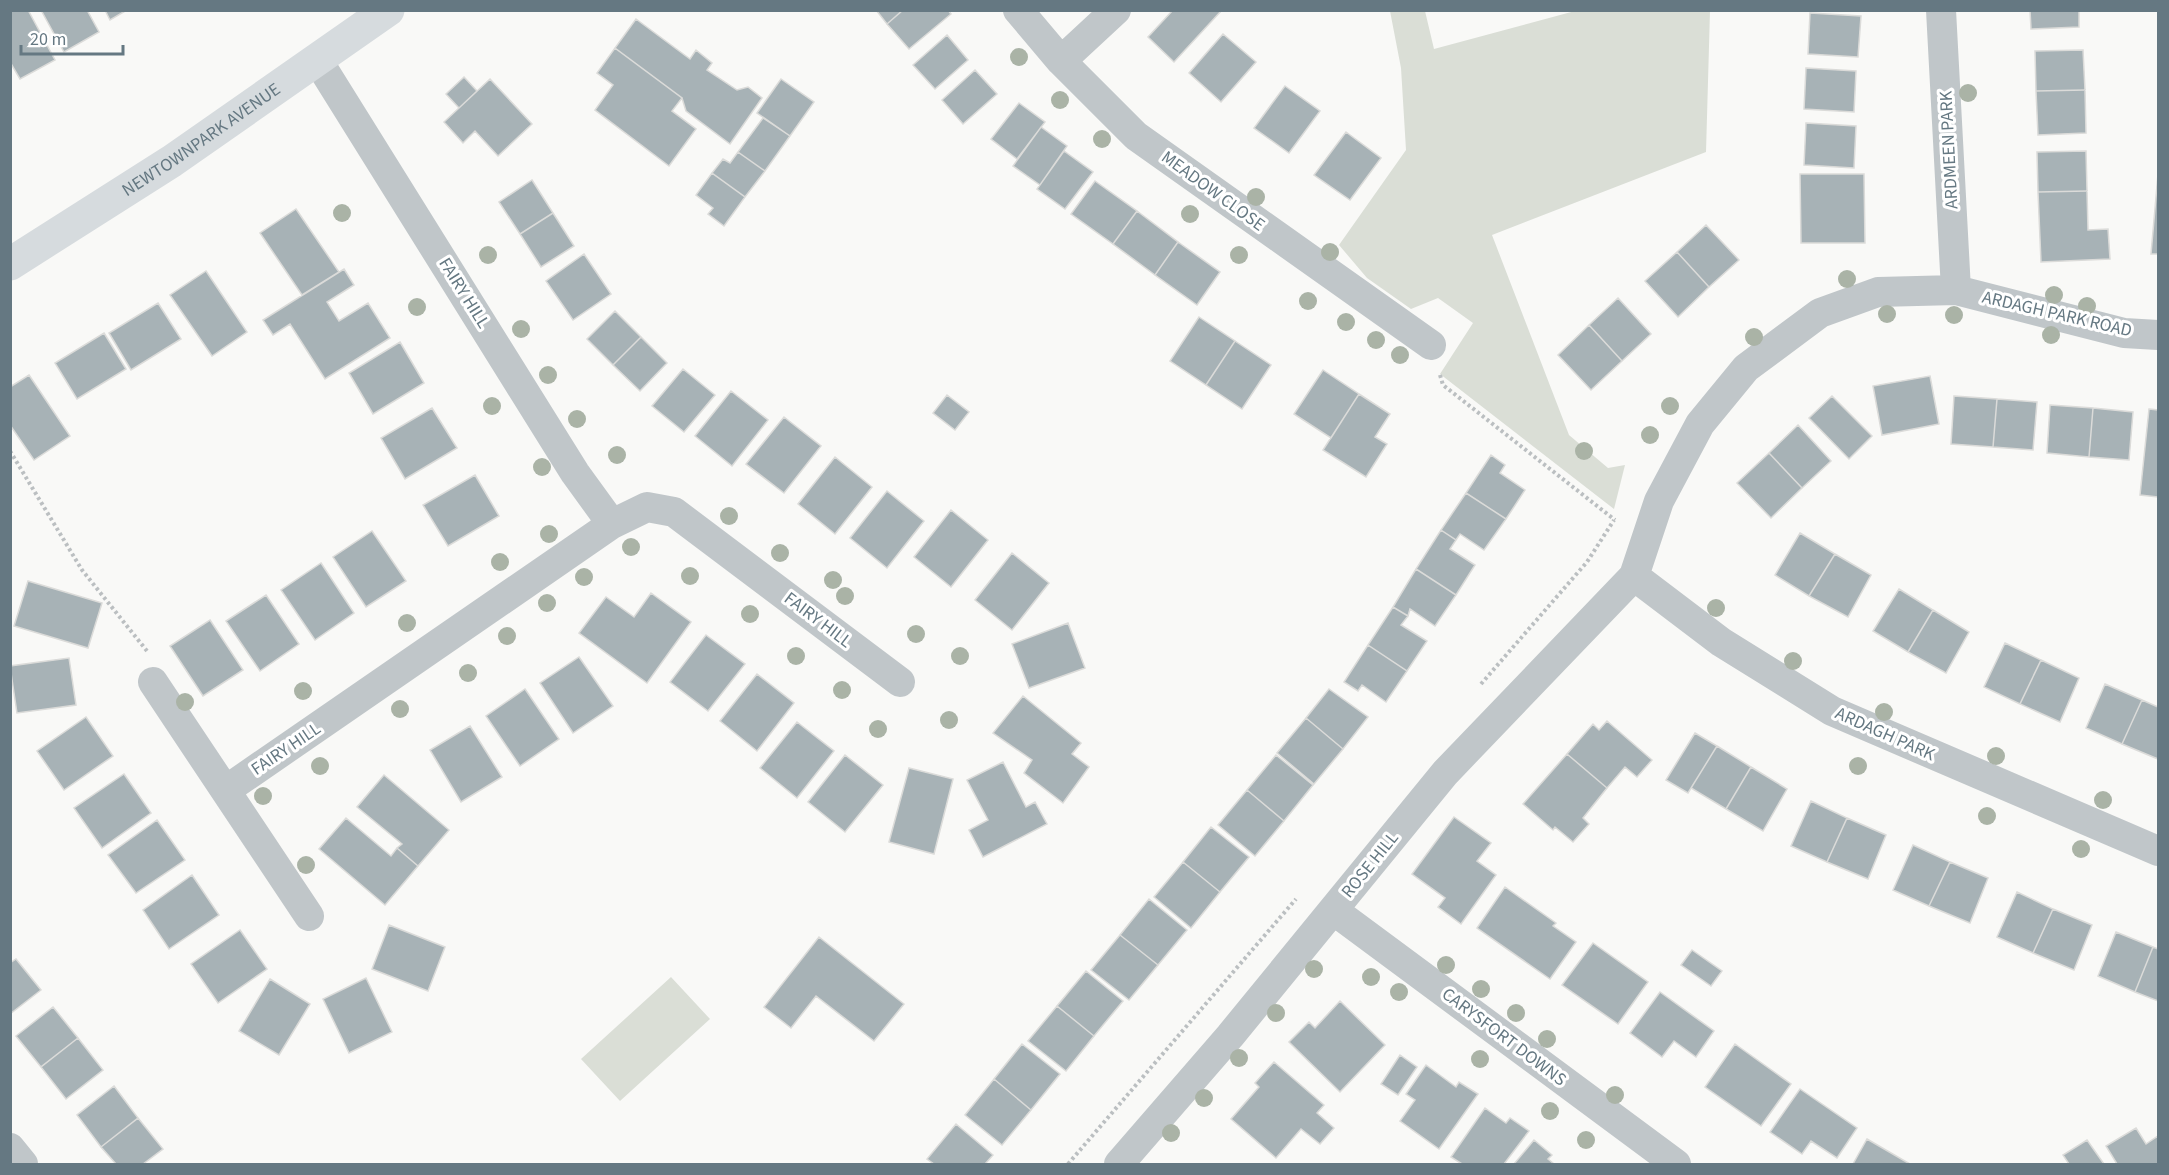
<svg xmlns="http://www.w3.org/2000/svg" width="2169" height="1175" font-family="'Source Sans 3',sans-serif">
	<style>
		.green { fill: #daded6 }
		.building { fill: #a7b2b6; stroke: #dbdbd9; stroke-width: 1.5 }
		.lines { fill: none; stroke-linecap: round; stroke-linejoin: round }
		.path { stroke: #bbbfc1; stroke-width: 4; stroke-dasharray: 3 3; stroke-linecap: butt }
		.minor { stroke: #c0c6c9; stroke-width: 30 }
		.secondary { stroke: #d6dbde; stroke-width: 33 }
		.tree { fill: #aab3a6 }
		.labels { text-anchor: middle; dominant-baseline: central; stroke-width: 6; stroke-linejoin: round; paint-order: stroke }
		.street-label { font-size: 18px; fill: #657882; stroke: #fff }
	</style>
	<rect width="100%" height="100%" fill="#f9f9f7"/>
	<path class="green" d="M1390,11H1425L1434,49L1575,11H1710L1706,152L1492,235L1569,435L1608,468L1625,465L1614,509L1440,374L1473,323L1438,298L1411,309L1367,278L1339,245L1406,150L1401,68Z
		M671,977L710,1019L620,1101L581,1059Z"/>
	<path class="building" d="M13,10H28L55,60L20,79L10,62V12Z
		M41,10H87L99,32L64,52Z
		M105,10H127L110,20Z
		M876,10H903L887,24Z
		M903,10H948L951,14L909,49L887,24Z
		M1173,10H1222L1174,62L1148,37Z
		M2030,10H2079V27L2031,29Z
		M1810,13L1861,16L1858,57L1808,54Z
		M636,19L690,59L696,50L712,63L707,70L737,90L748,87L762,98L730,144L686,111L682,98L615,48Z
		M1223,34L1256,62L1221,102L1189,73Z
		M947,35L968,60L935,89L913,65Z
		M615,48L682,98L672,111L696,129L669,166L595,110L613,85L597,73Z
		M2083,50L2085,90L2036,91L2035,51Z
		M1806,68L1856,71L1854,112L1804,109Z
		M975,70L997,94L963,124L942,100Z
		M464,77L477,91L459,108L446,94Z
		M490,79L532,124L498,156L475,131L463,143L444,122Z
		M781,79L814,102L790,136L757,113Z
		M1285,86L1320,111L1289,153L1254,128Z
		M2085,90L2086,133L2038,135L2036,91Z
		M1019,103L1045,122L1017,159L991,139Z
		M763,118L790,136L765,171L738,152Z
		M1806,123L1856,126L1854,168L1804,165Z
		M1041,127L1067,146L1040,185L1013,166Z
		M1346,132L1381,158L1350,200L1314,175Z
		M1064,151L1093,172L1065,209L1037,189Z
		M2086,151L2087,191L2038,192L2037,152Z
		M738,152L765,171L745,197L712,173L723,159L730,163Z
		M712,173L745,197L724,226L708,214L713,208L696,195Z
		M1800,174H1864L1865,243H1801Z
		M2158,174V254H2151Z
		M532,180L553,213L520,234L499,202Z
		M1095,181L1137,211L1113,244L1071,214Z
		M2087,191L2088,230L2108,229L2110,259L2041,262L2038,192Z
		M296,209L339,272L302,295L260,233Z
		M1137,211L1178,242L1155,275L1113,244Z
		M553,213L574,246L541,267L520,234Z
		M1706,225L1739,260L1709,287L1677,252Z
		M1178,242L1220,272L1197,305L1155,275Z
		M1677,252L1709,287L1678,317L1645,281Z
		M584,254L611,294L573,320L546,281Z
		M344,269L354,285L327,302L339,321L368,303L390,338L325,379L290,324L273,335L263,320Z
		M206,271L247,332L212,356L170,295Z
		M1618,298L1651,334L1622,361L1589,325Z
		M158,303L181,339L131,370L109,333Z
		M615,311L641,337L613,365L587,339Z
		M1199,317L1235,341L1206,385L1170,361Z
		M1589,325L1622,361L1591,390L1558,355Z
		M104,333L126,369L77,399L55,363Z
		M641,337L667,363L640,391L613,365Z
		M1235,341L1271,365L1242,409L1206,385Z
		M400,342L424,383L373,414L349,373Z
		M683,369L715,395L684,432L652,406Z
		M1323,370L1359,394L1331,438L1294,414Z
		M29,375L70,436L34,460L10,425V387Z
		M1930,376L1939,424L1882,435L1873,386Z
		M731,391L768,420L732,466L695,436Z
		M1359,394L1390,414L1375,437L1387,444L1366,477L1323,450Z
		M947,395L969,412L955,430L933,413Z
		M1832,396L1872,436L1849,459L1809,418Z
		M1954,396L1997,399L1993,447L1951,444Z
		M1997,399L2037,402L2033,450L1993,447Z
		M2050,405L2093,408L2089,457L2047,453Z
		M432,408L457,448L405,479L381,438Z
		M2093,408L2133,412L2129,460L2089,457Z
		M2149,409L2158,410V497L2140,495Z
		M784,417L821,446L784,493L746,464Z
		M1798,425L1831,461L1802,488L1769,453Z
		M1769,453L1802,488L1771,518L1737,483Z
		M1491,455L1505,465L1500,473L1525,490L1506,519L1466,493Z
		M835,457L872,487L835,534L798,504Z
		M475,475L499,516L448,546L423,505Z
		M887,491L924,521L887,568L850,538Z
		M1466,493L1506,519L1484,550L1460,534L1456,540L1441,530Z
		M951,510L988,540L951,587L914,557Z
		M1441,530L1456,540L1450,549L1475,565L1456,595L1416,569Z
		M372,531L406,581L366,607L333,557Z
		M1800,533L1835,554L1809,596L1775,575Z
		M1012,553L1049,583L1012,630L975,600Z
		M1835,554L1871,575L1848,617L1809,596Z
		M321,563L354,613L315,640L281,590Z
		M1416,569L1456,595L1435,626L1410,609L1408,616L1393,607Z
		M28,581L102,603L88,648L14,626Z
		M1899,589L1933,610L1908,652L1873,631Z
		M651,593L691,622L647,683L579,633L606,597L634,617Z
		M266,595L299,644L260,671L226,621Z
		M1393,607L1408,616L1401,625L1427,641L1407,671L1368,645Z
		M1933,610L1969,632L1946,673L1908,652Z
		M210,620L243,670L203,696L170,646Z
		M1068,623L1085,668L1029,688L1012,644Z
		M706,635L745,664L708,711L670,682Z
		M2005,643L2041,660L2020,704L1984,687Z
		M1368,645L1407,671L1386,702L1362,685L1358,691L1344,682Z
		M579,657L613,706L573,733L540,683Z
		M69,658L76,705L17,713L10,666Z
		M2041,660L2079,678L2060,722L2020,704Z
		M757,674L794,703L757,751L720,721Z
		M2105,684L2142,700L2122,744L2086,728Z
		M525,689L559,739L520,766L486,716Z
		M1329,689L1368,717L1343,749L1306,718Z
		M1023,696L1081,743L1072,754L1089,767L1063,803L1024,773L1032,760L993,733Z
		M2142,700L2158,707V759L2122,744Z
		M86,717L113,756L64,790L37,751Z
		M1306,718L1343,749L1314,784L1277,753Z
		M1607,721L1652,760L1637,777L1625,767L1607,788L1567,754L1593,724L1599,730Z
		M797,722L834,751L797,798L760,768Z
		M470,726L502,777L461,802L430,750Z
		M1695,733L1717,746L1688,793L1666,780Z
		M1717,746L1751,767L1726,809L1691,788Z
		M1567,754L1607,788L1583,818L1589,824L1573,842L1555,827L1553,830L1523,804Z
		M845,755L883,785L845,832L808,802Z
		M1276,755L1313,785L1284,821L1247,790Z
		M1003,762L1026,807L1035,802L1047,824L983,857L969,830L988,820L967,780Z
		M1751,767L1787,789L1763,831L1726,809Z
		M909,768L953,779L934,854L889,842Z
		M124,774L151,813L102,848L74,808Z
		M384,775L449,830L418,866L397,848L402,844L357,807Z
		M1247,790L1284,821L1255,856L1218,825Z
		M1811,801L1847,818L1827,862L1791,846Z
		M1454,817L1491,843L1477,861L1496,875L1461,924L1438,907L1445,898L1412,874Z
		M346,818L391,856L397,848L418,866L385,905L319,849Z
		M1847,818L1886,835L1868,879L1827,862Z
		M157,820L185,860L136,893L108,855Z
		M1211,827L1249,857L1220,892L1183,862Z
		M1913,845L1950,862L1929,906L1893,890Z
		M1183,862L1220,892L1191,928L1154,897Z
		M1950,862L1988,878L1970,923L1929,906Z
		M192,875L219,915L169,949L143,910Z
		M1505,887L1556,923L1553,926L1576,942L1550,979L1477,928Z
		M2017,892L2053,909L2033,953L1997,937Z
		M1149,899L1187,930L1158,965L1120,935Z
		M2053,909L2092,925L2074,970L2033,953Z
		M389,925L445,947L428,991L372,969Z
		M240,930L267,969L218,1003L191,964Z
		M2116,932L2153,947L2135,992L2098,976Z
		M1120,935L1158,965L1129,1000L1091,970Z
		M819,937L904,1004L874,1041L816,996L791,1028L764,1007Z
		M1593,943L1648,982L1618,1024L1562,985Z
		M2153,947L2158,949V1001L2135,992Z
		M1692,950L1722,971L1711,986L1681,965Z
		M16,959L41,990L10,1014V963Z
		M1086,971L1123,1001L1094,1036L1057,1006Z
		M366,978L392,1032L349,1053L323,999Z
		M270,979L310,1004L279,1055L239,1031Z
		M1660,992L1714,1031L1696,1057L1674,1041L1662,1057L1630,1033Z
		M1340,1001L1385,1045L1340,1092L1289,1042L1309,1022L1315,1028Z
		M1057,1006L1094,1036L1066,1071L1028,1041Z
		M53,1007L78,1038L41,1067L16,1036Z
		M78,1038L103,1070L66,1099L41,1067Z
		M1022,1044L1060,1074L1031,1110L994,1079Z
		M1735,1044L1791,1084L1761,1126L1705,1087Z
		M1400,1055L1417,1067L1398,1095L1381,1084Z
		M1274,1062L1324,1105L1317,1113L1334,1128L1320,1144L1301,1129L1276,1158L1231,1119L1259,1087L1255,1083Z
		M1426,1065L1456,1087L1459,1082L1478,1094L1439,1149L1400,1121L1415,1100L1406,1094Z
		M994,1079L1031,1110L1002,1145L965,1115Z
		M114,1086L138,1118L101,1147L77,1115Z
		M1800,1089L1857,1128L1837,1158L1811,1141L1802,1154L1770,1132Z
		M1485,1108L1506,1123L1510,1118L1529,1131L1504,1164H1462L1451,1157Z
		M138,1118L163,1149L143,1164H116L101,1147Z
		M956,1124L993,1155L985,1164H934L927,1159Z
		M2136,1128L2146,1144L2158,1136V1164H2117L2106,1146Z
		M1867,1139L1910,1164H1853Z
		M1534,1140L1552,1155L1548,1159L1554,1164H1514Z
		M2087,1140L2104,1164H2069L2063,1155Z"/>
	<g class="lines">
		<path class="path" d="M1440,375L1443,385L1615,520
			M10,451L82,570L147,651
			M1481,684L1587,562L1614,520
			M1068,1164L1296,899"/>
		<path class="minor" d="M1018,10L1061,61L1136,136L1431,345
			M1941,10L1956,290
			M318,61L575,473L612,524
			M1061,61L1116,10
			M1634,576L1721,642L1832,711L2158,851
			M153,682L309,916
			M226,790L612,524L647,507L674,512L900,682
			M1333,910L1676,1164
			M10,1148L23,1164
			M1119,1164L1230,1036L1445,773L1634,576L1659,501L1700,424L1746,368L1820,313L1878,292L1956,290L2124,333L2158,335"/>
		<path class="secondary" id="s1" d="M10,264L172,161L388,10"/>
	</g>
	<g class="tree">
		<circle cx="1019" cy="57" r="9"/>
		<circle cx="1968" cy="93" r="9"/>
		<circle cx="1060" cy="100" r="9"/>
		<circle cx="1102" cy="139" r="9"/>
		<circle cx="1256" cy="197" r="9"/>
		<circle cx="342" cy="213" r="9"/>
		<circle cx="1190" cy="214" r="9"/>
		<circle cx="1330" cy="252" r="9"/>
		<circle cx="488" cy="255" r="9"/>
		<circle cx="1239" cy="255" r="9"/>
		<circle cx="1847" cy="279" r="9"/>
		<circle cx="2054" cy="295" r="9"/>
		<circle cx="1308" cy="301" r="9"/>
		<circle cx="2087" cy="306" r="9"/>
		<circle cx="417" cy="307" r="9"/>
		<circle cx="1887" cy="314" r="9"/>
		<circle cx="1954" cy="315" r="9"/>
		<circle cx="1346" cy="322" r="9"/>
		<circle cx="521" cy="329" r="9"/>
		<circle cx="2051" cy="335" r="9"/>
		<circle cx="1754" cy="337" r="9"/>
		<circle cx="1376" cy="340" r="9"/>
		<circle cx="1400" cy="355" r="9"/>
		<circle cx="548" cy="375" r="9"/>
		<circle cx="492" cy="406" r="9"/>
		<circle cx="1670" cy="406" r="9"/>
		<circle cx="577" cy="419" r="9"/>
		<circle cx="1650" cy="435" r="9"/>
		<circle cx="1584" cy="451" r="9"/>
		<circle cx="617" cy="455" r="9"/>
		<circle cx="542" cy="467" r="9"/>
		<circle cx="729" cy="516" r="9"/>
		<circle cx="549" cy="534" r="9"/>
		<circle cx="631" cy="547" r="9"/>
		<circle cx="780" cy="553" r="9"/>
		<circle cx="500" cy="562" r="9"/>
		<circle cx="690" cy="576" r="9"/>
		<circle cx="584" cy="577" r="9"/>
		<circle cx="833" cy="580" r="9"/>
		<circle cx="845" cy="596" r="9"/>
		<circle cx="547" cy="603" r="9"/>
		<circle cx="1716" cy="608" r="9"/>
		<circle cx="750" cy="614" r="9"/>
		<circle cx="407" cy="623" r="9"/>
		<circle cx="916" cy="634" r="9"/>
		<circle cx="507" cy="636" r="9"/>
		<circle cx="796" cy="656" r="9"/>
		<circle cx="960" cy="656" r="9"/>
		<circle cx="1793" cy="661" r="9"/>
		<circle cx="468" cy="673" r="9"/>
		<circle cx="842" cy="690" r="9"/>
		<circle cx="303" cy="691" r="9"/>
		<circle cx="185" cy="702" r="9"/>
		<circle cx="400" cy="709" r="9"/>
		<circle cx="1884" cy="712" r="9"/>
		<circle cx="949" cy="720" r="9"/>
		<circle cx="878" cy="729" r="9"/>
		<circle cx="1996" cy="756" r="9"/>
		<circle cx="320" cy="766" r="9"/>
		<circle cx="1858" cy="766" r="9"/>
		<circle cx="263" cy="796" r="9"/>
		<circle cx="2103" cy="800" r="9"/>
		<circle cx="1987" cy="816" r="9"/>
		<circle cx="2081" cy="849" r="9"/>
		<circle cx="306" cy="865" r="9"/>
		<circle cx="1446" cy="965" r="9"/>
		<circle cx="1314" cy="969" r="9"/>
		<circle cx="1371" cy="977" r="9"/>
		<circle cx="1481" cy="989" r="9"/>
		<circle cx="1399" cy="992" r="9"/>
		<circle cx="1276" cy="1013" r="9"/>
		<circle cx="1516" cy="1013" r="9"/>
		<circle cx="1547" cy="1039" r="9"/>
		<circle cx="1239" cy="1058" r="9"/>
		<circle cx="1480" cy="1059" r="9"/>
		<circle cx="1615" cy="1095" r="9"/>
		<circle cx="1204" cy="1098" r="9"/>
		<circle cx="1550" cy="1111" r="9"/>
		<circle cx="1171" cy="1133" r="9"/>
		<circle cx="1586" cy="1140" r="9"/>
	</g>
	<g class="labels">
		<g class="street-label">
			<text stroke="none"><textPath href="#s1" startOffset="228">NEWTOWNPARK AVENUE</textPath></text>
			<text transform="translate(1949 150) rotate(-93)">ARDMEEN PARK</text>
			<text transform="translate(1213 191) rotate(36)">MEADOW CLOSE</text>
			<text transform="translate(464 293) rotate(58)">FAIRY HILL</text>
			<text transform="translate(2057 314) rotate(13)">ARDAGH PARK ROAD</text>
			<text transform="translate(818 620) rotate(37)">FAIRY HILL</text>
			<text transform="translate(1885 734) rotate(24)">ARDAGH PARK</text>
			<text transform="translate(286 749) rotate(-34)">FAIRY HILL</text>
			<text transform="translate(1370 865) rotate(-51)">ROSE HILL</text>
			<text transform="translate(1504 1037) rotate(37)">CARYSFORT DOWNS</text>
		</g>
	</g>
	<rect width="2169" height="1175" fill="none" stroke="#657882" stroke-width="24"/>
	<path d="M21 45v9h102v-9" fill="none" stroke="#657882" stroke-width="3"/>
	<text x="30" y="45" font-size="18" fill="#657882" stroke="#ffffff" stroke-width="4.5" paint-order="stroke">20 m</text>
</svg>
